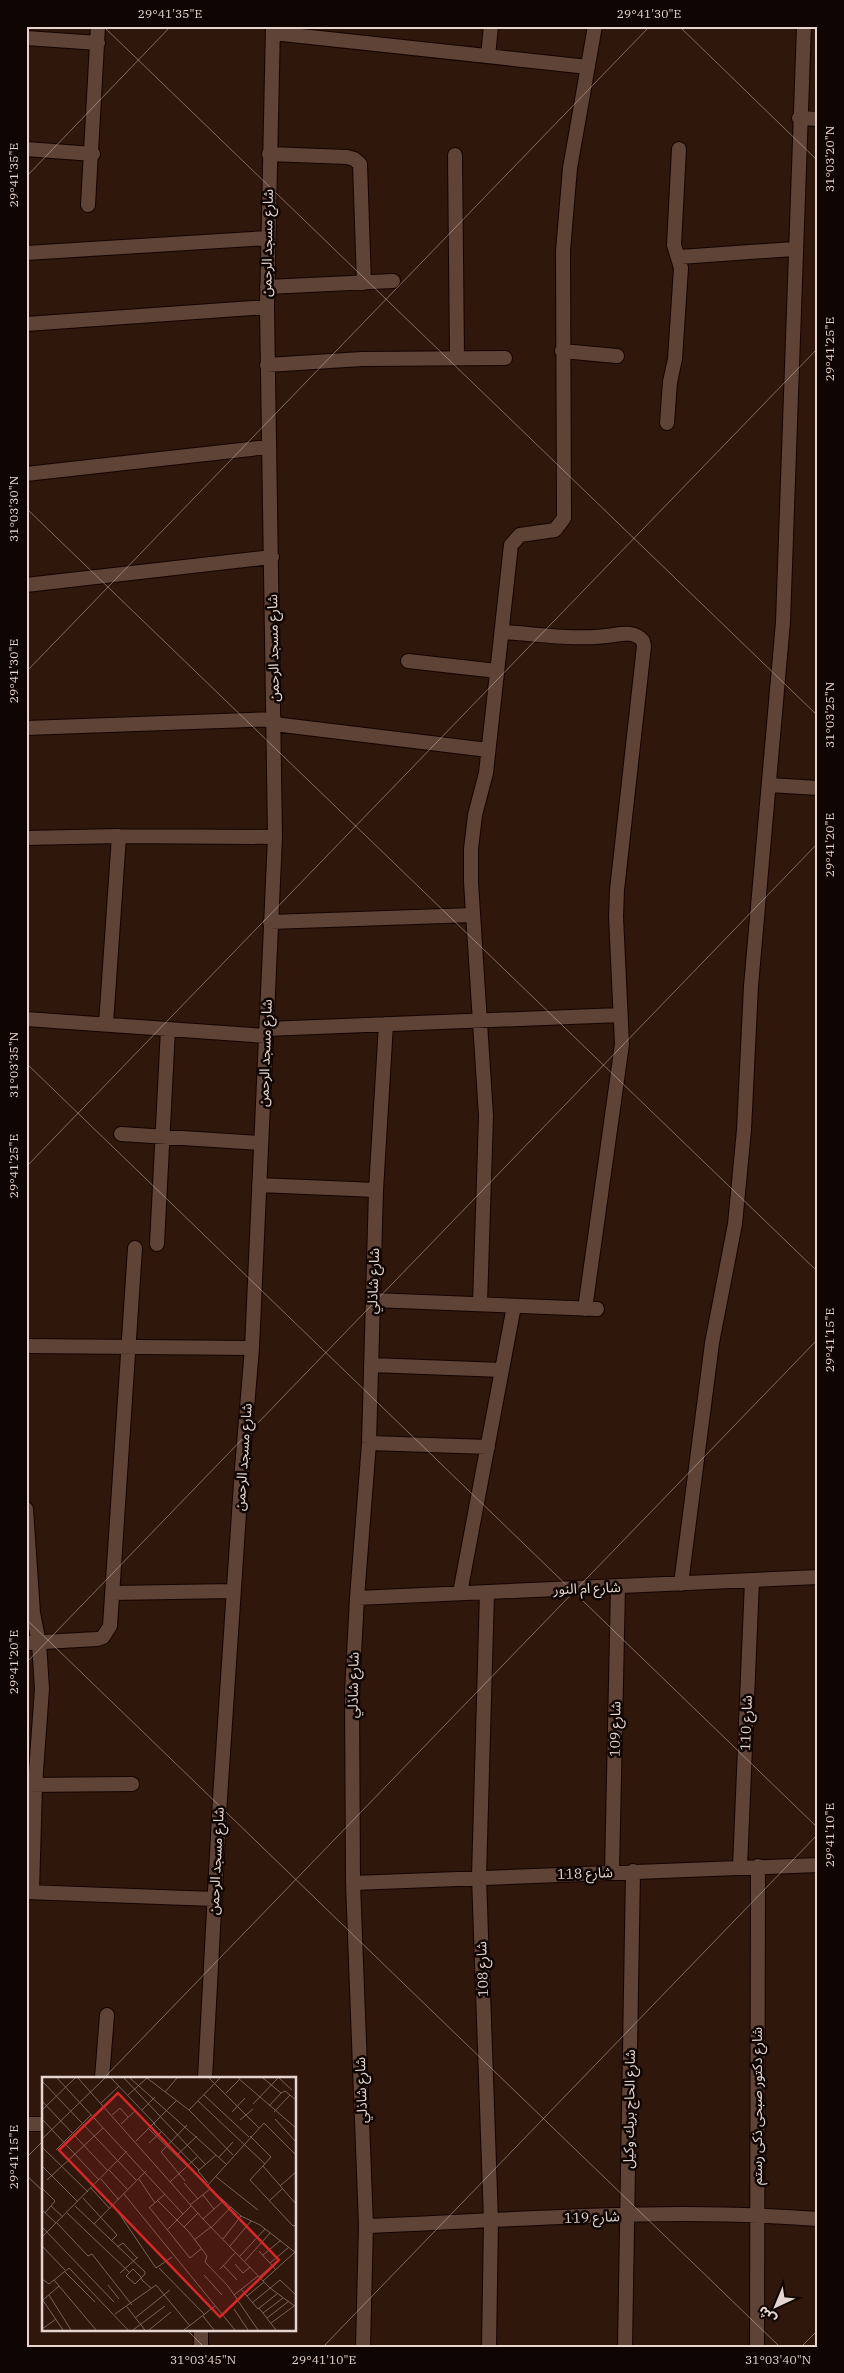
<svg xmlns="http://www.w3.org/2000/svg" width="844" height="2373" font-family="'IBM Plex Serif','Noto Sans Arabic',serif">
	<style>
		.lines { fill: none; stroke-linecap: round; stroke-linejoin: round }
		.minor-casing { stroke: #150300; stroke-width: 16 }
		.minor { stroke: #5e4336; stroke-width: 14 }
		.ticks { fill: none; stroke: #e6d5ce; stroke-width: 1; stroke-opacity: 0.45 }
		.labels { text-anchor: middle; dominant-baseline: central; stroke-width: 5; stroke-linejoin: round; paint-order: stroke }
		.street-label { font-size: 14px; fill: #e6d5ce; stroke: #0f0603 }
		.inset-road { fill: none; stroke: #78635a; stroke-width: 1 }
		.view { fill: #d62828; fill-opacity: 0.15; stroke: #d62828; stroke-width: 2.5 }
		.inset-edge { fill: none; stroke: #e6d5ce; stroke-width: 2.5 }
		.neatline { fill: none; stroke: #e6d5ce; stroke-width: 2 }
		.ticks-label { font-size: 12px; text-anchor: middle; fill: #e6d5ce }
	</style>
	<rect width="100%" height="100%" fill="#2f170c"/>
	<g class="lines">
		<defs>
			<path id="minor" d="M273,33L588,67
				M26,38L98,43
				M488,56L491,26
				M799,118L818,119
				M26,149L93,154
				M269,154L347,157L354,159L360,164L364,283
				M455,155L457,357
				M88,205L98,26
				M26,253L267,238
				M680,257L794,249
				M267,287L393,281
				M26,324L267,307
				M562,351L617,356
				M267,365L362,359L505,358
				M667,423L670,382L675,359L681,268L674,245L679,149
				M26,474L268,447
				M26,585L272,557
				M502,632C539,634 578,641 614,635C625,633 636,632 643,641L644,646L617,890L616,917L622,1044L585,1309
				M408,661L497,671
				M274,724L488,750
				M26,728L274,719
				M769,785L818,788
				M26,838L119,836L275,837
				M270,922L473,915
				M26,1019L266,1036
				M106,1024L119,836
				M266,1029L620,1015
				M121,1134L261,1143
				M259,1185L376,1190
				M157,1244L168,1029
				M373,1300L597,1309
				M480,1304L486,1116L471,882V849L475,815L486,773L511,545L520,535L555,530L564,518L563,251L570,168L595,26
				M26,1346L252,1348
				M371,1365L502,1370
				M369,1443L488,1447
				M26,1509L33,1613L39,1643L42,1689L35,1785L32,1892
				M681,1584L712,1343L735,1224L744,1130L751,986L783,622L804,26
				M487,1592L479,1877L491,2221L489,2347
				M112,1593L233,1591
				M460,1593L514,1306
				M357,1598L818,1577
				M26,1643L97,1639L103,1637L110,1626L135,1248
				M26,1785L132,1784
				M740,1867L752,1580
				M612,1872L618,1586
				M353,1883L818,1865
				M26,1892L214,1899
				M102,2078L107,2015
				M205,2078L220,1798L242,1468L252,1348L275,837L267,307L273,26
				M26,2124H44
				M366,2226C516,2220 668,2207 818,2219
				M201,2329V2347
				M363,2347L366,2226L353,1883L352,1692L357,1598L369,1443L376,1190L386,1024
				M625,2347L633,1871
				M757,2347L758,1866"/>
		</defs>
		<use href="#minor" class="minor-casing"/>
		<use href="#minor" class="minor"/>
	</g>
	<path class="ticks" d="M103,26L818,716M679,26L818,161M26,177L171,26M26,508L818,1272M26,672L650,26M26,1063L818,1828M26,1167L818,348M26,1619L780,2347M26,1663L818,843M104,2078L818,1339M26,2158L44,2140M26,2175L44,2192M186,2329L204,2347M323,2347L818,1834M801,2347L818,2330"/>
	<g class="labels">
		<g class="street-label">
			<text transform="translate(267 243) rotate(-89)">شارع مسجد الرحمن</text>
			<text transform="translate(273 648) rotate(-91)">شارع مسجد الرحمن</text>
			<text transform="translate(265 1053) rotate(-88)">شارع مسجد الرحمن</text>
			<text transform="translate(373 1281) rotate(-88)">شارع شاذلي</text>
			<text transform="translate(243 1457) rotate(-86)">شارع مسجد الرحمن</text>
			<text transform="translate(587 1588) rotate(-2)">شارع ام النور</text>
			<text transform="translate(353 1685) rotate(-89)">شارع شاذلي</text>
			<text transform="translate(746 1723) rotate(-88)">شارع 110</text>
			<text transform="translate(615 1729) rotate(-89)">شارع 109</text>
			<text transform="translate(216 1861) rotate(-87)">شارع مسجد الرحمن</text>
			<text transform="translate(585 1873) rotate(-2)">شارع 118</text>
			<text transform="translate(482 1969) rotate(-92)">شارع 108</text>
			<text transform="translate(361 2090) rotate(-92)">شارع شاذلي</text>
			<text transform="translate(757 2106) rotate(-90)">شارع دكتور صبحى ذكى رستم</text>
			<text transform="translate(629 2109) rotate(-89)">شارع الحاج بريك وكيل</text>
			<text transform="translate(592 2217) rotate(-2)">شارع 119</text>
		</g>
	</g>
	<g transform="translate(42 2077)">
		<rect width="254" height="254" fill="#2f170c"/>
		<path class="inset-road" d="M15,1L141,137M36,1L161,142L228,211L254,230M69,1L113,47M82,1L163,87M88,1L184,87M105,1L147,33L191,78M167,1L217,51M196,1L254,51M221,1L239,16L243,14L254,23M237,1L250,13M0,4L95,104M123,15L135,1M184,16L198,2M86,18L105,1M162,18L207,60M0,24L66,94M156,24L223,87M59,26L77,9M211,27L236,1M227,29L239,16M0,33L33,1M100,33L113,20M147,33L178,1M190,35L203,21M232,35L248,18M70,38L78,31L86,40M0,42L57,103M233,42L254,65M198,43L211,32M79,47L93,34M112,47L157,93M107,52L145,89M208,59L229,80L208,103L251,149L254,148M0,62L63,1M94,64L134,24M107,66L119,55M0,70L46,115M14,73L49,38M254,78L222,46L165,109L199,139L218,148L254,176M134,79L155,59M177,80L191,65M0,89L36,125M221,89L254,127M67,93L86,113M173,99L216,133M59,102L77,123M97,102L113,126M5,103L61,51M143,104L119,75L145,48M128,105L155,80M142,106L156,122M166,106L156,94L174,78M238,109L254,95M0,111L13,124L3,136M49,111L68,132M82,117L193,253M161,118L172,132M41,121L75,158L69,164M115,123L147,155L165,179L163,185L186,209L216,253M227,124L240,112M148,128L168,112M9,129L21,140M33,129L103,195V197L93,207L84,199L91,192L99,200V201L100,203L109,211M72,129L114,191L130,180M107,130L148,181L159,172M107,131L123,117M0,133L14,146M25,136L87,195M161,142L181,124M15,146L46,179L50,177L90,228M52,147L104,94M0,150L72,225M142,150L156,136M169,151L189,130M125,153L149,129M0,160L85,74M181,162L199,139M152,163L169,150M0,169L23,193M188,169L209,144M75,170L81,166L95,181M217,174L234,193M221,178L239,163M198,179L223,152M203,184L228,156M228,186L247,170M193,187L201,196L208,190M181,188L195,203M117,191L163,238M178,192L194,175M22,194L53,225M78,196L96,180M162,198L180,218M217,200L230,189M0,202L7,207L27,191L86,253M12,203L54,253M221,204L253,175M66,208L77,222M199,212L216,232L235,217M7,218L29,253M192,218L216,199M205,219L222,205M0,222L21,253M1,223L17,209M210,226L238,203L254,218M85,230L103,253M217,231L234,253M192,232L206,253M221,236L241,221M73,237L114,208L148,249M161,239L172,253M93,241L128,213M225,241L247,224M229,246L252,229M0,252L14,242M91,253L123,229M107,253L129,235M142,253L173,229"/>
		<path class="view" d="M76,16L237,183L178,240L17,73Z"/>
		<rect width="254" height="254" class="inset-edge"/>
	</g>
	<rect width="844" height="2373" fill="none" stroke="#0f0603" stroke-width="55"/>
	<g transform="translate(776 2306) rotate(224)" stroke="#0f0603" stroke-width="4" paint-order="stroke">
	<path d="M0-4L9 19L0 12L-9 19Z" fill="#e6d5ce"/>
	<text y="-8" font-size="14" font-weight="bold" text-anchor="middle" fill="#e6d5ce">ش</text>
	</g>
	<rect x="28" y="28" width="788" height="2318" class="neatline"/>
	<g class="ticks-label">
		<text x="170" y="18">29°41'35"E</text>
		<text x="649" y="18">29°41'30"E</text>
		<text transform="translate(830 159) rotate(-90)" y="4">31°03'20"N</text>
		<text transform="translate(14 175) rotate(-90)" y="4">29°41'35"E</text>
		<text transform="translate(830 349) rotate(-90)" y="4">29°41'25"E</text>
		<text transform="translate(14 509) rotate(-90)" y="4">31°03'30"N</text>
		<text transform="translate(14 671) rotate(-90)" y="4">29°41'30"E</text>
		<text transform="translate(830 715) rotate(-90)" y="4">31°03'25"N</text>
		<text transform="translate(830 845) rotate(-90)" y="4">29°41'20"E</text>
		<text transform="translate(14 1065) rotate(-90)" y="4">31°03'35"N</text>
		<text transform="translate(14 1166) rotate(-90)" y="4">29°41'25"E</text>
		<text transform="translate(830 1340) rotate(-90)" y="4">29°41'15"E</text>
		<text transform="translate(14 1662) rotate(-90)" y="4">29°41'20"E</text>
		<text transform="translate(830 1835) rotate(-90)" y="4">29°41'10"E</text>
		<text transform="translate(14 2157) rotate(-90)" y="4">29°41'15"E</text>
		<text x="203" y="2364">31°03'45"N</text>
		<text x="324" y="2364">29°41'10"E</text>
		<text x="778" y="2364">31°03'40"N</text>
	</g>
</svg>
